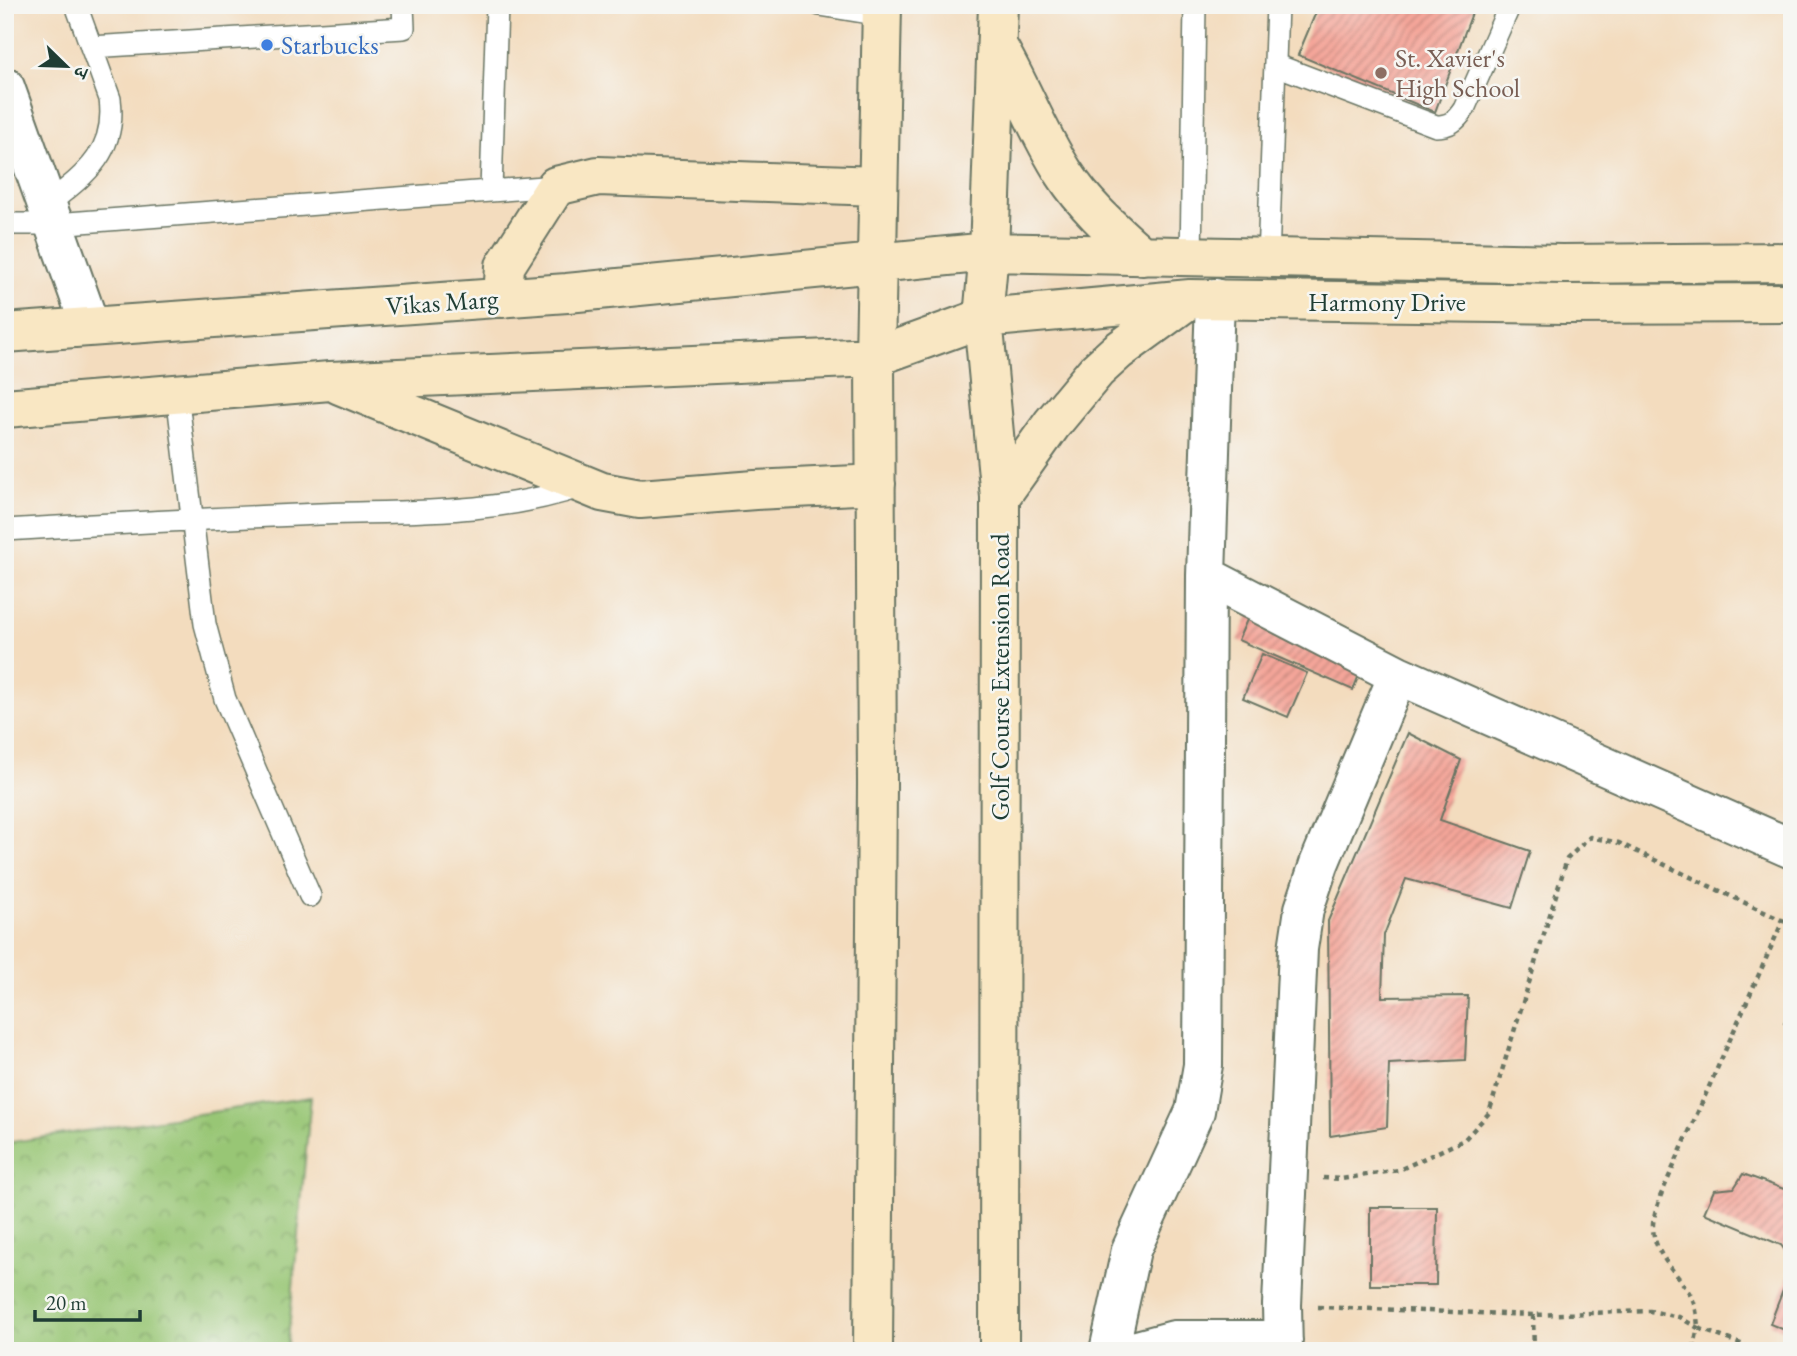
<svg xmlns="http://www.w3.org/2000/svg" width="1797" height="1356" font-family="'EB Garamond','Noto Serif Devanagari',serif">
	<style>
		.park { fill: url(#park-crowns); stroke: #5c8254; stroke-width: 2 }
		.building { fill: url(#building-hatch) }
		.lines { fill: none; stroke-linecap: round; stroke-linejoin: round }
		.service-casing { stroke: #697564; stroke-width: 24 }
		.minor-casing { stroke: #697564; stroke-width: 42 }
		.tertiary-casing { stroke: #697564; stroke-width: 42 }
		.secondary-casing { stroke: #697564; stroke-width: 42 }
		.path { stroke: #697564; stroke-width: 4.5; stroke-dasharray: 5 5; stroke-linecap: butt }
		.service { stroke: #fff; stroke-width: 21 }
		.minor { stroke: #fff; stroke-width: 38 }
		.tertiary { stroke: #fff; stroke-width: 38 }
		.secondary { stroke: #f9e7c3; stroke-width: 38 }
		.shop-dot { fill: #3f7fe0; stroke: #f6f6f2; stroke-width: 2.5 }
		.education-dot { fill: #8d6e63; stroke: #f6f6f2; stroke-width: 2.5 }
		.labels { text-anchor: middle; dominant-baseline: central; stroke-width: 5; stroke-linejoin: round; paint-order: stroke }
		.shop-label { font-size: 26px; fill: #366cbe; stroke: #f6f6f2; text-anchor: start }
		.education-label { font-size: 26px; fill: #785e54; stroke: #f6f6f2; text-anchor: start }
		.street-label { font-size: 26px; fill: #1f3d34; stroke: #f6f6f2 }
	</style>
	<defs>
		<pattern id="park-crowns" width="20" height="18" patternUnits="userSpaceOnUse" patternTransform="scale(1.75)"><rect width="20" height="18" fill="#98c674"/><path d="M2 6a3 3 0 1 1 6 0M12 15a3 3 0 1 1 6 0" fill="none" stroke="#7ba260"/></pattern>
		<pattern id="building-hatch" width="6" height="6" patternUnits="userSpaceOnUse" patternTransform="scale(1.75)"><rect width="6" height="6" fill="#f5a69a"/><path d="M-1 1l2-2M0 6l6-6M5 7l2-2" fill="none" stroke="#c6887e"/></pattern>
	</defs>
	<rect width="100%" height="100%" fill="#f6f6f2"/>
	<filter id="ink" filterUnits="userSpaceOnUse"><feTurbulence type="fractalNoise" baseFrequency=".0143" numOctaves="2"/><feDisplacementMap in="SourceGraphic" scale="14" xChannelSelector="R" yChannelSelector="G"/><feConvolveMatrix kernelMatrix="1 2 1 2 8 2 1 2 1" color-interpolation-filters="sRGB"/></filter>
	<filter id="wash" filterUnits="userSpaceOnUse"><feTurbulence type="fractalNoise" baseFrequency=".00686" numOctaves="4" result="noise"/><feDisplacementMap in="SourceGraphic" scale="28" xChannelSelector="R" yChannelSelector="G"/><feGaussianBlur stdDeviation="1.57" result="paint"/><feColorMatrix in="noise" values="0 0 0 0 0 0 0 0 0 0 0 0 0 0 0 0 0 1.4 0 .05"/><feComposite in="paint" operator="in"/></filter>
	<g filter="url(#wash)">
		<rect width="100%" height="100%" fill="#f3dcbe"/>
		<path class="park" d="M311,1097L287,1351H5V1143Z"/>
		<g id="blocks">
			<path class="building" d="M1319,5H1475L1435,112L1298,55Z
				M1250,613L1364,662L1353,690L1238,640Z
				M1262,654L1307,673L1288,717L1243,698Z
				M1408,733L1461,760L1440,820L1530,851L1512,908L1406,879L1384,935L1382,997L1468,996L1465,1060L1389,1064L1387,1127L1330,1136L1328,921Z
				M1792,1004V1027L1784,1023Z
				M1743,1174L1792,1192V1260L1781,1245L1704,1213L1714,1190L1734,1188Z
				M1370,1207H1437L1436,1285H1370Z
				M1792,1267V1333L1770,1324Z"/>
		</g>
	</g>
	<g filter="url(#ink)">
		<use href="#blocks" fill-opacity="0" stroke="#697564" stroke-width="2"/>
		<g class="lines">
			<defs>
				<path id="service" d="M820,5L881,15
					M91,47L404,28L403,5
					M1276,65L1436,126C1450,126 1456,121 1464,109L1510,5
					M491,190L497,5
					M48,204C85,175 117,152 110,99L76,5
					M5,224H55L556,186
					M1191,257L1195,5
					M1268,260L1277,5
					M177,393L205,624L225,699L310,896
					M5,530C110,524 214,518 319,514C406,511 499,515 582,486"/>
				<path id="minor" d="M1206,576L1398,675L1792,849
					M1109,1351L1131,1250L1195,1111L1203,1065L1206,576L1215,298
					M1133,1351L1174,1340H1283
					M1283,1351L1282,1305L1298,949L1304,909L1319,864L1398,675"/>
				<path id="tertiary" d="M5,87L90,326"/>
				<path id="secondary" d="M998,5L989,252L983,318L1000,497L999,1351
					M998,47C1022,88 1038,133 1064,173C1085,206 1113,230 1142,256
					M503,298L505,266L556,186L598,176L877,186
					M5,333L567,293L989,252L1562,264L1792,262
					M340,385L602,492L640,499L755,490L876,484
					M5,408L330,381L875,357L983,318L1190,299L1564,304L1792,303
					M1000,497L1052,424L1096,371L1118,351L1188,300
					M873,1351L877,784L875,357L882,5"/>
			</defs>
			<use href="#service" class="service-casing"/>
			<use href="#minor" class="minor-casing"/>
			<use href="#tertiary" class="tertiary-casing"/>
			<use href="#secondary" class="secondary-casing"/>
			<path class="path" d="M1323,1178L1341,1179L1399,1170L1464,1140L1489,1113L1567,859L1590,837L1619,843L1781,920
				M1318,1307L1533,1315L1650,1311L1679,1317L1698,1328L1693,1351
				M1533,1315L1534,1351
				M1760,1351L1698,1328C1697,1314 1696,1303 1688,1291C1674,1269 1652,1252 1653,1224C1654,1215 1658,1205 1660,1197L1792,900"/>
			<use href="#service" class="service"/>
			<use href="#minor" class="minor"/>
			<use href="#tertiary" class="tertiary"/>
			<use href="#secondary" class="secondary"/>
		</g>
	</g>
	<circle class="shop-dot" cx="267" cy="45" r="7"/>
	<circle class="education-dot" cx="1381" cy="73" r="7"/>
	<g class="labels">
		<g class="shop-label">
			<text x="281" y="45">Starbucks</text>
		</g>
		<g class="education-label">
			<text x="1395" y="58">St. Xavier's<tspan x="1395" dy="30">High School</tspan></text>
		</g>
		<g class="street-label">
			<text transform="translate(442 302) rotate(-4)">Vikas Marg</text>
			<text x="1387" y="302">Harmony Drive</text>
			<text transform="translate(1000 677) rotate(-90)">Golf Course Extension Road</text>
		</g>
	</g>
	<rect width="1797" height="1356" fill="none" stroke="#f6f6f2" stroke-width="28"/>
	<g transform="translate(66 66) rotate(113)" stroke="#f6f6f2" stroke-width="5" paint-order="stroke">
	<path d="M0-5L12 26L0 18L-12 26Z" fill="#1f3d34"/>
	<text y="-10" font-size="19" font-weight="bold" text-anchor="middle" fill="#1f3d34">उ</text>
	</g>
	<path d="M35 1310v10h105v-10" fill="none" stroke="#1f3d34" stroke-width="3.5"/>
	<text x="46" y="1310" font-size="21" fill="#1f3d34" stroke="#f6f6f2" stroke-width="5" paint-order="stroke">20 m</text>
</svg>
